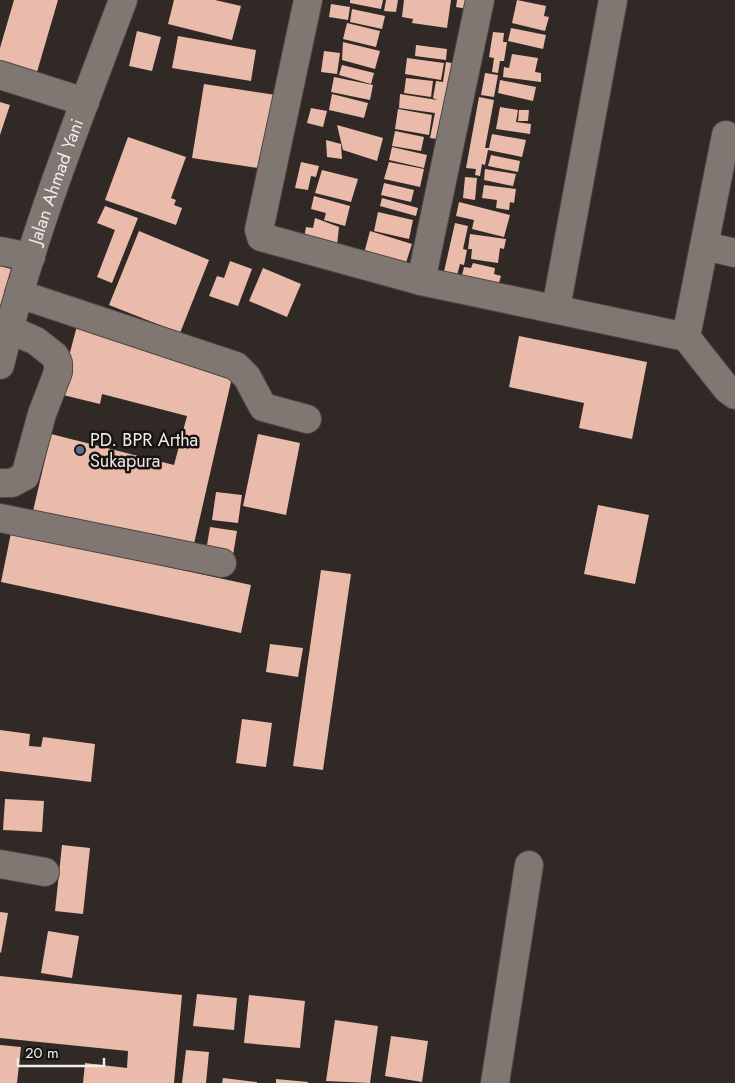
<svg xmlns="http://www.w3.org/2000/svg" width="735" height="1083" font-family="Jost,sans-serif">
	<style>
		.building { fill: #eabbaa }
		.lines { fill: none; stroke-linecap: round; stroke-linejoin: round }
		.minor-casing { stroke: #4d4643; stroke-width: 30 }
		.minor { stroke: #807772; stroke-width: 28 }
		.service-dot { fill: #5c6f8a; stroke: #161311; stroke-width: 2 }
		.labels { text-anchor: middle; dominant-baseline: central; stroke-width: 5; stroke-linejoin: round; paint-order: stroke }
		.street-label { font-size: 18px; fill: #f1ece9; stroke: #161311 }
		.poi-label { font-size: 18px; fill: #f1ece9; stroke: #161311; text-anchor: start }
	</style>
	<rect width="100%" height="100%" fill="#312925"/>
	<path class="building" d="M14,0H58L37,72L0,62V48Z
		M174,0H215L241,6L232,40L168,24Z
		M350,0H383L381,9L350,3Z
		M386,0H398L396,12L384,11Z
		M404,0H451L447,28L412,23L413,19L402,17Z
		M457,0H469L467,9L456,7Z
		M517,0L546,6L544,16L549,17L545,31L512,23Z
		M331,4L350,7L348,20L329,17Z
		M352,9L385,16L382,29L350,22Z
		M347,23L380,31L376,47L343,39Z
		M511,28L546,35L543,49L508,41Z
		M137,31L161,37L152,71L129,66Z
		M493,32L504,33L503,42H507L504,61H500L498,73L492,72L494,58L489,57Z
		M178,36L256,50L251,81L172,68Z
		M343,42L380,51L375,69L342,60Z
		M416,45L447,49L446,60L415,56Z
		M324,51L340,53L337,74L321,72Z
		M512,54L538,58L535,72L541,73V82L503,77L504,67L509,68Z
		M407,58L444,63L441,80L405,74Z
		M446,62L457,64L444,140L430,138L435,113L399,108L400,94L437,100L433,98L436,81L443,82Z
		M342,65L374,73L371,84L339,75Z
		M485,73L498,75L494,97L481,95Z
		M334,77L373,85L370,100L331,92Z
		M406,78L433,81L431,97L404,93Z
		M500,80L536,87L533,101L498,93Z
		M204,84L276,95L265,169L192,158Z
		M332,94L368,103L364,118L329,110Z
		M479,97L494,100L485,148H489L492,134L526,140L522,157L488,150L485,165L482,164L480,176L475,175L476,169L466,168Z
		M0,102L10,105L0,135Z
		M500,107L518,110L516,122L531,124L530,134L496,129Z
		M311,108L327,111L323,127L307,123Z
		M398,109L432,115L429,135L395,129Z
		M519,110H529L528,121H518Z
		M337,125L383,138L377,161L343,150Z
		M395,131L424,137L421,151L392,146Z
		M128,137L186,157L171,198L176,200L174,205L182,208L176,225L105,200Z
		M326,140L341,144L342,159L327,157Z
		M392,147L427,155L424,168L389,160Z
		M491,155L520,161L518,172L488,166Z
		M301,162L319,166L316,177L311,176L308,190L295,188Z
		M389,162L424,169L420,187L384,179Z
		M485,169L516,174L513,186L484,180Z
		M322,170L358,179L351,202L315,193Z
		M465,177L477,178L475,200L463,198Z
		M384,183L414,190L411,202L381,195Z
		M484,185L516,189L514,203L510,202L509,210L496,208L497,200L482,198Z
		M314,196L350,206L345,226L324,220L326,213L311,209Z
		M382,198L418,208L416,216L380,206Z
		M459,202L510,215L504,237L472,229L474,220L456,216Z
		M105,206L138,218L112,283L97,277L115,230L97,223Z
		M378,212L413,220L409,239L374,231Z
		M315,218L339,227L336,254L304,238L306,227L313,228Z
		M455,223L468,226L463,249L467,250L464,265L460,264L456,279L443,276Z
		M139,231L209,260L180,333L109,305Z
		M370,231L412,244L404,269L363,257Z
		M470,234L506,239L504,249L500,248L498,263L471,259L472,249H468Z
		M230,261L252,269L238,306L209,296L217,276L224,278Z
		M473,263L495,268L494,274L501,276L496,293L460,284L464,267L471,268Z
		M0,266L11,269L1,306H0Z
		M263,268L301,284L287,317L249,301Z
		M78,322L233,373L193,548L33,511L51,434L174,465L187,416L102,394L100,404L59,394Z
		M519,336L647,362L632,439L579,428L584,403L509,387Z
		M258,434L300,443L286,515L243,506Z
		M216,492L242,495L238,523L212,520Z
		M598,505L649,515L635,584L584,574Z
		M210,527L237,531L233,555L206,551Z
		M11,533L251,585L241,633L1,582Z
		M321,570L351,574L323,770L293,766Z
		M270,644L303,648L298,677L266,672Z
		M242,719L272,723L266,767L236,763Z
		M0,730L30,734L29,746L41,747L43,737L95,744L91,782L0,771Z
		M5,799L44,801L42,832L3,830Z
		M62,845L90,848L83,914L55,911Z
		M0,912L8,913L1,953L0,952Z
		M48,931L79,936L72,978L41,973Z
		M0,976L182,995L174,1083H83L85,1063L127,1068L128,1051L0,1038Z
		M197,994L237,998L234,1030L193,1026Z
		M249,995L305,1001L300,1048L244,1043Z
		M335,1020L378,1026L370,1083L326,1081Z
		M391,1036L428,1041L422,1082L385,1076Z
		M0,1045L21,1047L17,1083H0Z
		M186,1050L209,1052L206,1083H182Z
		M223,1078L257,1082V1083H222Z
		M276,1079L308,1082V1083H276Z"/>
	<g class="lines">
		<defs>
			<g id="minor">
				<path d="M308,0L259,230L261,237L421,281L686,337L726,135"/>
				<path d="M0,75L85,102"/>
				<path d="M705,246L735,253"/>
				<path d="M0,251L31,257"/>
				<path d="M421,281L480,0"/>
				<path d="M19,294L236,366L247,377L263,407L307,419"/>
				<path d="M556,308L613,0"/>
				<path d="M686,337L727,389L735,395"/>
				<path id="s1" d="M0,365C30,240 78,120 123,0"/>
				<path d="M0,483H12L25,476L42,414L58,372V363L55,356L36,341L9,329"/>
				<path d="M0,518L222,563"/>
				<path d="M0,864L45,872"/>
				<path d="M495,1083L529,865"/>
			</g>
		</defs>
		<use href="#minor" class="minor-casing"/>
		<use href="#minor" class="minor"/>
	</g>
	<circle class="service-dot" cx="80" cy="450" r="5"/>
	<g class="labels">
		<g class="street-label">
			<text stroke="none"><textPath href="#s1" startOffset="192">Jalan Ahmad Yani</textPath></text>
		</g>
		<g class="poi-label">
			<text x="90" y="440">PD. BPR Artha<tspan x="90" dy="21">Sukapura</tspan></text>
		</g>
	</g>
	<path d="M18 1058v8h86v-8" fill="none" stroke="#f1ece9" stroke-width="2.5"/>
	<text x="25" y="1058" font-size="15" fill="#f1ece9" stroke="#161311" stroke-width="4" paint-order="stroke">20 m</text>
</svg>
